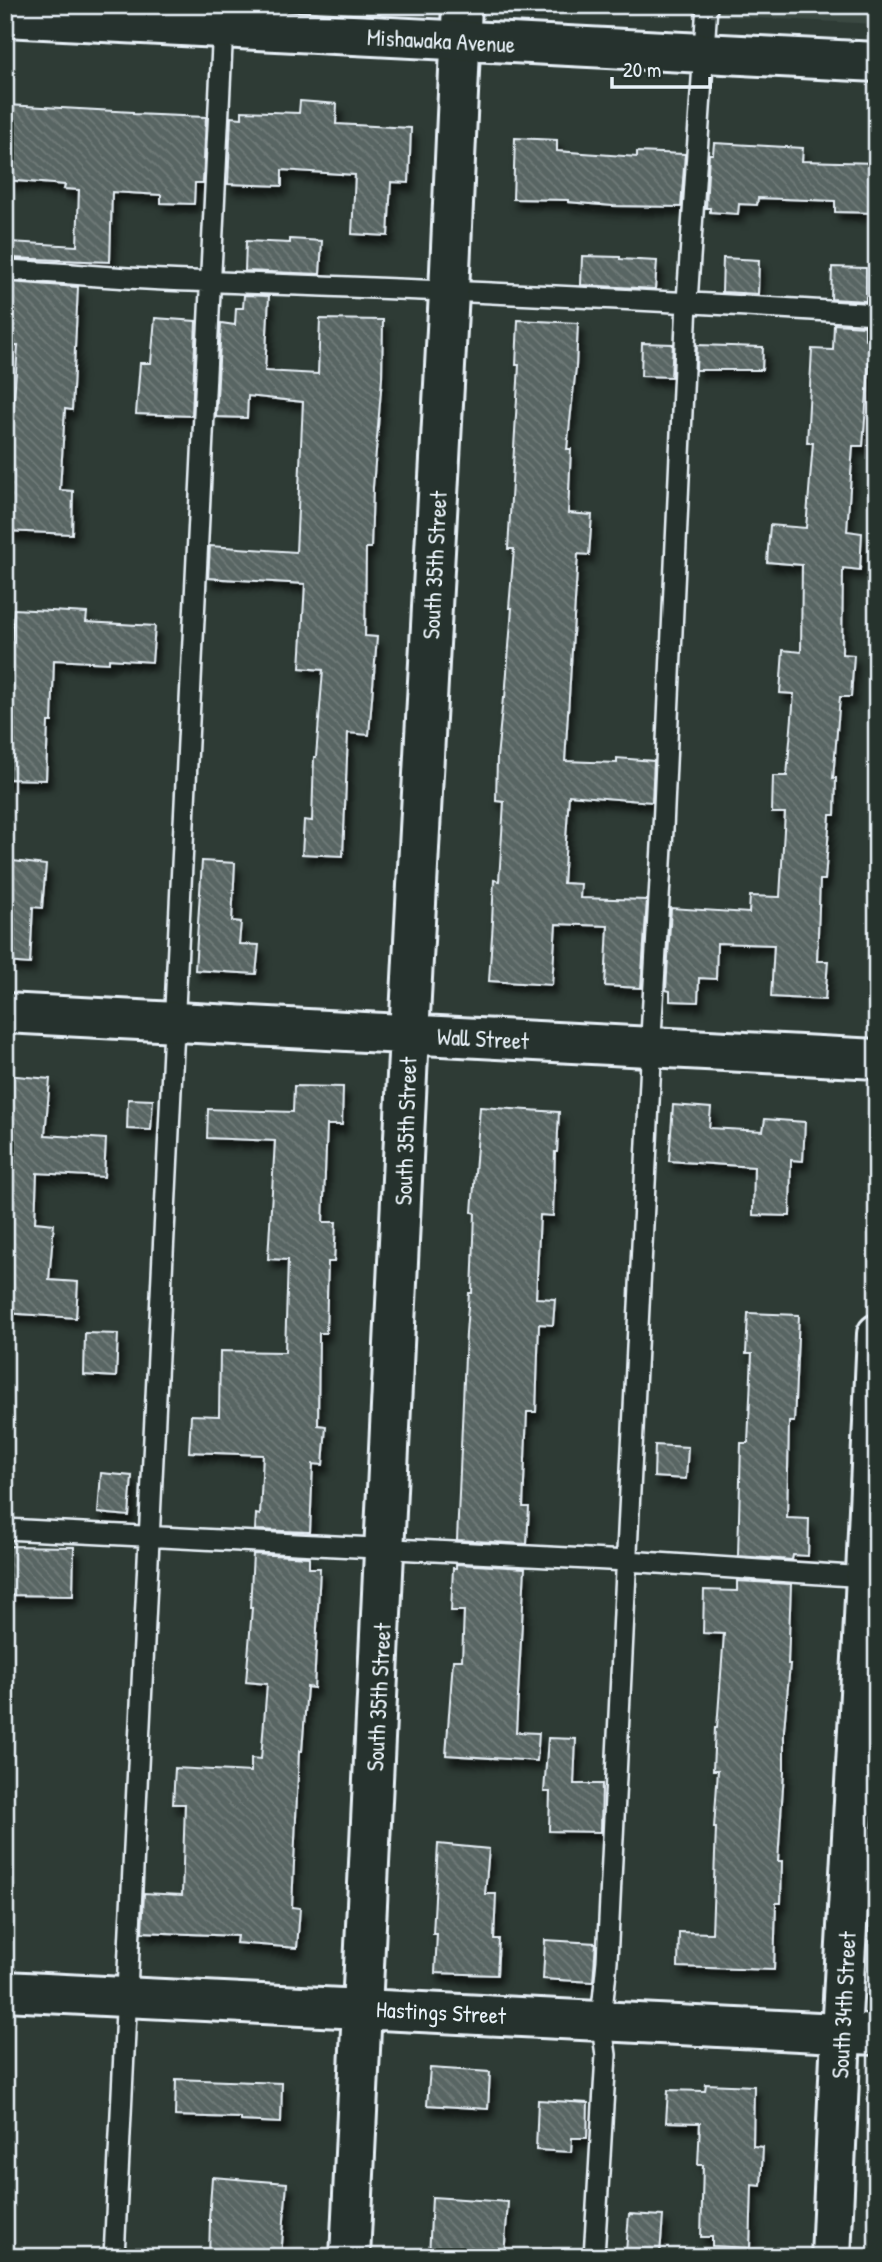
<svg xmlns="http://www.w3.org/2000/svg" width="882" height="2262" font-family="'Patrick Hand',sans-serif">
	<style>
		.built { fill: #3b4843 }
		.building { fill: url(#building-back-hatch); stroke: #e8f1f8; stroke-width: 2; filter: url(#shadow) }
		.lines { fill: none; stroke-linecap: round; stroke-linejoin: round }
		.service-casing { stroke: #e8f1f8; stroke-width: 24 }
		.minor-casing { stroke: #e8f1f8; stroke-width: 44 }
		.secondary-casing { stroke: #e8f1f8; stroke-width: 44 }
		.service { stroke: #26332d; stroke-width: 19 }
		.minor { stroke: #26332d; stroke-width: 38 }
		.secondary { stroke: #26332d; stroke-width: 38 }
		.labels { text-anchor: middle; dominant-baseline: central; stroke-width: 5; stroke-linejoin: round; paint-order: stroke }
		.street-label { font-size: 23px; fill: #e8f1f8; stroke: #26332d }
	</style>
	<defs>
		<pattern id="building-back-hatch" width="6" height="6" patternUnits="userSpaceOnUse" patternTransform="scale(1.75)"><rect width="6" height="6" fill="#596563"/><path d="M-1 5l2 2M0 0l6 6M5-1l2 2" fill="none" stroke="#717c7a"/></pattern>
		<filter id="shadow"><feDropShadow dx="4.5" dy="8" stdDeviation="3.5" flood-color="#0009"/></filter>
	</defs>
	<rect width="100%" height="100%" fill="#2e3b35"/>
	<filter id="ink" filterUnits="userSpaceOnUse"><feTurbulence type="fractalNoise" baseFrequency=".0143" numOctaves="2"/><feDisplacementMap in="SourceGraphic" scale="14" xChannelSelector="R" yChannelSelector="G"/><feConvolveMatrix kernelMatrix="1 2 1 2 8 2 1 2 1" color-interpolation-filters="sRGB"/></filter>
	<g filter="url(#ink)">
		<path class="built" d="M716,5H877V24L716,16Z"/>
		<path class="building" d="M300,101L337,104L336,124L411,128L409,183L391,182L388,236L352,234L355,175L282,170V186L228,184L231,117L242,118V111L299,113Z
			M7,105L133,112V114L206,117L203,183H195L194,204L161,203V195L112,192L110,262L10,258L11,242L77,246L79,190L64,189L65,185L5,180Z
			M515,138L557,140V151L637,157V152L685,154L681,207L613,206L568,202V200L513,199Z
			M714,143L803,148L802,161L877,163V213L835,212V201L758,198L757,205L739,204L738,214L710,212V208H706L709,154H713Z
			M290,239L322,241L320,274L245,271L246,241L290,243Z
			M582,256L620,257V259L657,261L655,289L581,285Z
			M723,258L759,260L758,294L722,292Z
			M832,267L866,268V301L831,299Z
			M9,282L78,287L72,410L65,409L60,490L73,491L72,534L5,531V488H7L18,346H5L6,301H8Z
			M244,295L269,296L265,371L318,374L320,319L383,320L382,378L373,487L371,548H366L365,636L377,637L369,735L348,733L343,856L302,854L304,820L312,821L314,757H316L323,670L300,668L305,584L208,578L210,546L296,552L303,402L248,396L247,418L216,417L221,323L235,325L236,308H243Z
			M155,318L196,321L192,416L136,414L140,363H151Z
			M518,320L578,323L576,367L567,449H571L568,513L592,515L589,555L578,554L565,761L617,763V758L654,761L652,802L569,795L563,883L581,884L580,898L647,900L641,988L605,986L608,926L556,924L552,985L489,981L493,921H492L494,880L499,881L504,802L496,801L497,758L503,698H505L512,608H509L514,549H508L519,365H516Z
			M834,324L865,326V339L871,340L863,446H853L847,531L862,533L860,570L843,568L842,654L854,655L851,697H840L833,778H836L835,815H830L825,880H820L817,961H828L825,1000L771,997L774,945L717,943L716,979L699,978L698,1002L670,1001V991L666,990L671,908L749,913L750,896L780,897L785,813H772L773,776H787L794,694L780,693L783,650L801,652L802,565L767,562L770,525L806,528L813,443H807L812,349L833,350Z
			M642,343L673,344L671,377L641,376Z
			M697,345L763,347L762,370H696Z
			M14,609L87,613L86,622L155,626L152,662L109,659V663L54,660L52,722H48L46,780L5,779V675H10Z
			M5,860L46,865L42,908L33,907L30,964L5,962Z
			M202,861L235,863L232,921L241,922L239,944L259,945L256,974L195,970Z
			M5,1075L50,1079L45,1135L106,1139L104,1177L37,1173L35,1222L54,1224L49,1280L78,1282L76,1318L5,1313Z
			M294,1086L343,1087L342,1125H327L323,1222H336L334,1262H328L326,1333H319L318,1425L326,1426L323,1465L313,1464L310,1532L255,1530L256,1514L260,1515L263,1455L189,1452L191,1415L219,1416L220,1351L285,1352L288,1260L268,1259L275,1141L207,1138L208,1109L293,1112Z
			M128,1099L153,1100L151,1130L127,1129Z
			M673,1105L711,1108L709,1128L763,1131L765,1119L805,1122L803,1161L791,1160L790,1216L753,1215L754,1167L669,1161Z
			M480,1107L559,1112L557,1152H555L553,1216L540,1215L536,1298L555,1299L553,1325L539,1324L536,1412H527L523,1507H529L527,1544L457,1540L466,1333L469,1293H472L475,1213L472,1212Z
			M748,1313L799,1315L794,1422H789L787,1518L809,1519L808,1556L793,1555L792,1560L738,1556L741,1443H748L752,1354H746Z
			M85,1333L118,1334L116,1377L84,1375Z
			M655,1445L688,1447L686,1479L654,1477Z
			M101,1473L132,1476L129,1516L98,1513Z
			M5,1546L74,1547L73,1596L5,1595Z
			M253,1554L309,1557V1568H320L314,1688L307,1687L302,1751H299L292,1907L300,1908L297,1948L236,1943L237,1936L142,1932L144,1893L182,1895L185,1804H173L175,1768L251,1772V1758L261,1759L267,1684L246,1682L252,1608H250Z
			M456,1564L525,1568L516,1732L539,1733L537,1761L446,1755L453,1660H462L464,1611H451L453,1568H456Z
			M737,1581L791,1584L788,1664H790L784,1730V1772L778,1861H782L781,1903H776L774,1970L678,1967L679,1932L712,1933L716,1828H714L718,1770H713L715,1728H717L724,1634L703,1633L704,1590L737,1591Z
			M548,1738L576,1739L574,1784H602L601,1832L549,1831L550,1792H544Z
			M438,1844L489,1849L485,1894H496L494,1939H499L497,1975L435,1973L437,1934H433Z
			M545,1940L596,1943L593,1982L543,1979Z
			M430,2068L490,2072L488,2109L427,2105Z
			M176,2079L282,2083L281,2123L241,2121V2118L175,2116Z
			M706,2084L754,2086L753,2146L763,2147L761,2186L752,2185L750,2248L712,2246V2237H701L703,2165H698L700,2123L666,2122L668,2090L705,2091Z
			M538,2100L588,2103L587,2138H572L571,2152L536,2150Z
			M212,2177L287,2183L281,2257H209L210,2220H209Z
			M432,2197L508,2202L504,2257H429Z
			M629,2214L663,2216L660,2254L626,2252Z"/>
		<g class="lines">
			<defs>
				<path id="service" d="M5,270C67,273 128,279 190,281C419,289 648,299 877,314
					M5,1529L627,1561L866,1577
					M114,2257L224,5
					M594,2257L606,2055L601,2020L607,1961L651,1061V1036L663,829L687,302L707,5"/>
				<path id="minor" d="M5,1013L877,1059
					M5,1991L877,2035
					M350,2257L409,1034L449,292L462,5
					M831,2257L841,2034L863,1640L877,1334"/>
				<path id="secondary" d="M5,17L877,62"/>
			</defs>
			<use href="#service" class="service-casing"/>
			<use href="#minor" class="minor-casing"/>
			<use href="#secondary" class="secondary-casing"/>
			<use href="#service" class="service"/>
			<use href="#minor" class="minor"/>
			<use href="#secondary" class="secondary"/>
		</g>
	</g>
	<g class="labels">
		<g class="street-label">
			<text transform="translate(441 40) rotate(3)">Mishawaka Avenue</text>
			<text transform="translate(434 565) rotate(-87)">South 35th Street</text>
			<text transform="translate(483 1038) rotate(3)">Wall Street</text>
			<text transform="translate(405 1131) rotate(-88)">South 35th Street</text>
			<text transform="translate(378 1697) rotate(-87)">South 35th Street</text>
			<text transform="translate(843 2005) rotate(-87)">South 34th Street</text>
			<text transform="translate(441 2012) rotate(3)">Hastings Street</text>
		</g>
	</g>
	<rect width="882" height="2262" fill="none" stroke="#26332d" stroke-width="28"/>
	<rect x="14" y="14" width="854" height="2234" fill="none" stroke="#e8f1f8" stroke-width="2.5" filter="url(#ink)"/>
	<path d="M612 77v10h98v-10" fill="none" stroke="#e8f1f8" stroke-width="3.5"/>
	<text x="623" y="77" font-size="21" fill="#e8f1f8" stroke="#26332d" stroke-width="5" paint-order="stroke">20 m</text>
</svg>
